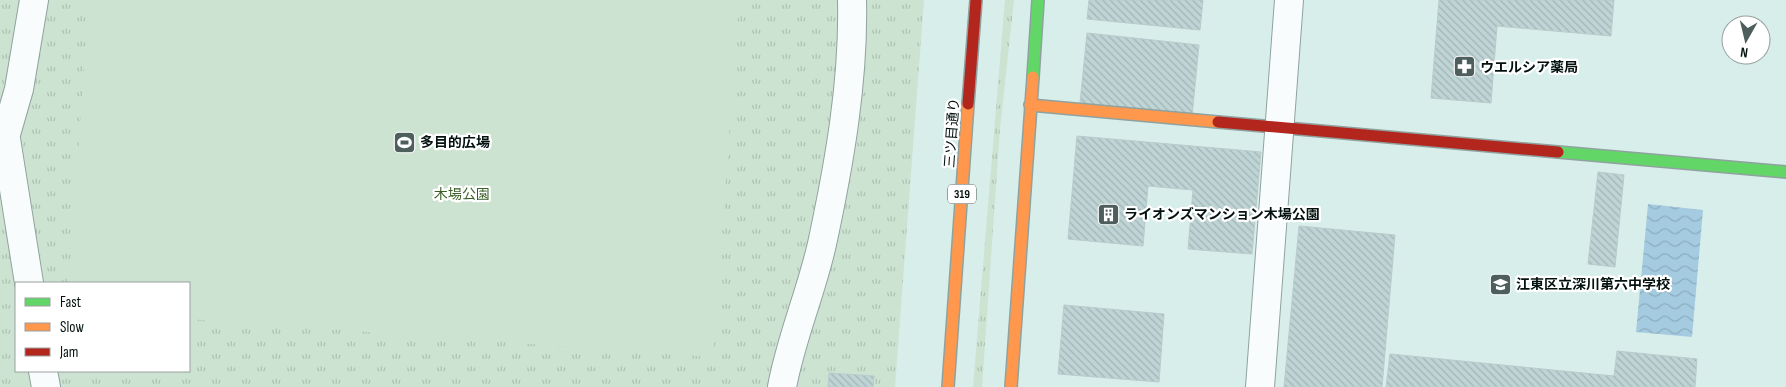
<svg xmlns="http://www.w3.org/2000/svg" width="1786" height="387" font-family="'Sofia Sans Condensed','Noto Sans JP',sans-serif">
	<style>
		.grass { fill: url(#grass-tufts); fill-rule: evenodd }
		.pitch { fill: #cde3d1 }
		.water { fill: url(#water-waves) }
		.building { fill: url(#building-back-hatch); stroke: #bacbcc }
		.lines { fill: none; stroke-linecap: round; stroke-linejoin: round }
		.street-casing { stroke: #90a29f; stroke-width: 30 }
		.fast-casing { stroke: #90a29f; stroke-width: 14 }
		.slow-casing { stroke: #90a29f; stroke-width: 14 }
		.jam-casing { stroke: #90a29f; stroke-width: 14 }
		.street { stroke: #f9fcfc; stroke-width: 28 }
		.fast { stroke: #63d668; stroke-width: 11 }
		.slow { stroke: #ff974d; stroke-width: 11 }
		.jam { stroke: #b3261e; stroke-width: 11 }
		.labels { text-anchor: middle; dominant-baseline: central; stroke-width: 4.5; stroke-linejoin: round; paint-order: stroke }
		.shield { fill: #fff; stroke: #4f5857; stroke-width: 1 }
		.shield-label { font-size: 12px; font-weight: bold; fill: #03110f }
		.poi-label { font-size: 14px; font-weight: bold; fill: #03110f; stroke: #fff; text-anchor: start }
		.street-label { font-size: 14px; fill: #03110f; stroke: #fff }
		.park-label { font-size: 14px; fill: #3a5f26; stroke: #fff }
	</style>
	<defs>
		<pattern id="grass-tufts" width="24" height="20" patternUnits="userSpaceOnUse" patternTransform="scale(1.25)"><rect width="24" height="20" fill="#cde3d1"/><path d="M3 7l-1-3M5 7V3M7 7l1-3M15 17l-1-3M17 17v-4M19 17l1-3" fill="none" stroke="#aec2b2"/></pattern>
		<pattern id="water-waves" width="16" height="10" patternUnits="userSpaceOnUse" patternTransform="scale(1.25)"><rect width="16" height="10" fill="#a5cbe0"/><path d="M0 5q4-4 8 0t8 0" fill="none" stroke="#8cadbf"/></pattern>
		<pattern id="building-back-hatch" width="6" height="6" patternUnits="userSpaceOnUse" patternTransform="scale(1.25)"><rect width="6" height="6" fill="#bed4d5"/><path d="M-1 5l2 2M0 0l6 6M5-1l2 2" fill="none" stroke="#a2b5b6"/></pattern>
	</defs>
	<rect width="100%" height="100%" fill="#d7eeeb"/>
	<path class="grass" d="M0,0H924L895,387H0ZM16,283H189V371H16Z
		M1005,0H1014L1000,129L982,387H973Z"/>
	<path class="pitch" d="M89,0H739L713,357L189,319V283H69Z"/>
	<path class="water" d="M1648,204L1703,210L1692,337L1636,332Z"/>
	<path class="building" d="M1089,0H1203L1200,30L1087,19Z
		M1439,0H1614L1611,36L1497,26L1491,103L1431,98Z
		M1087,33L1199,45L1192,116L1080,103Z
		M1077,136L1261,152L1252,254L1188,249L1193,190L1148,186L1143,246L1068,239Z
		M1598,172L1624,175L1615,267L1588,264Z
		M1299,226L1395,235L1382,387H1284Z
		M1064,305L1164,314L1159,382L1058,374Z
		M1617,351L1697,359L1695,387H1386L1390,354L1614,376Z
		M829,373L874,376L873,387H828Z"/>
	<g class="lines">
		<defs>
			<path id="street" d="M6,139L29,283
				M0,155L19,89L34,0
				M43,371L46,387
				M782,387C791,338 811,293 822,244C839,165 854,81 852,0
				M1260,387L1289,0"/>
			<path id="fast" d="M1033,77L1038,0
				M1558,152L1786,172"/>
			<path id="slow" d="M1030,105L1218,122
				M948,387L968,104
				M1011,387L1033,77"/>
			<path id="jam" d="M968,104L976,0
				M1218,122L1558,152"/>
		</defs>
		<use href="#street" class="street-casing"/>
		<use href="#fast" class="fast-casing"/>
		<use href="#slow" class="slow-casing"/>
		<use href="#jam" class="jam-casing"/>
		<use href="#street" class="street"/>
		<use href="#fast" class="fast"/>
		<use href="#slow" class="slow"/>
		<use href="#jam" class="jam"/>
	</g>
	<defs>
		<symbol id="pharmacy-square" viewBox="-11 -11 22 22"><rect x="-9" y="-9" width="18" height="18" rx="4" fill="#4d5e5c" stroke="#fff"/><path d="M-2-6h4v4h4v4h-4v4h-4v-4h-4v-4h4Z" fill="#fff"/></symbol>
		<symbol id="stadium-square" viewBox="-11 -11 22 22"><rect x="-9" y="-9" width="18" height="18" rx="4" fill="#4d5e5c" stroke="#fff"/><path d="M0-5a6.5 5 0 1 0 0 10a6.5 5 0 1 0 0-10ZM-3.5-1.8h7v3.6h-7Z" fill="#fff"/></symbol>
		<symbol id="building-square" viewBox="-11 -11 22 22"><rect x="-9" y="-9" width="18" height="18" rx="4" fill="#4d5e5c" stroke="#fff"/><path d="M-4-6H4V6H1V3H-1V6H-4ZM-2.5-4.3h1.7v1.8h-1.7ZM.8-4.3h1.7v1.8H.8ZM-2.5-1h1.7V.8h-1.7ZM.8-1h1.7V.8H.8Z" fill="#fff"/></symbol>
		<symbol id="school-square" viewBox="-11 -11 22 22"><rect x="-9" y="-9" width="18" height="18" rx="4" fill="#4d5e5c" stroke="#fff"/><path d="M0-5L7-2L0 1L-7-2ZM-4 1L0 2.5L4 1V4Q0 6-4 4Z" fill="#fff"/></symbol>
	</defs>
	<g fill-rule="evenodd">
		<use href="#pharmacy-square" x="1452" y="54" width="25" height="25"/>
		<use href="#stadium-square" x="392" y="130" width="25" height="25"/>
		<use href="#building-square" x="1096" y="202" width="25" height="25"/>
		<use href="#school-square" x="1488" y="272" width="25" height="25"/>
	</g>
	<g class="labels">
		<rect class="shield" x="948" y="184.5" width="28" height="19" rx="4"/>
		<g class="shield-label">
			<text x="962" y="194">319</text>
		</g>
		<g class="poi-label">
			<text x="1480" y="67">ウエルシア薬局</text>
			<text x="420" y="142">多目的広場</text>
			<text x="1124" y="214">ライオンズマンション木場公園</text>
			<text x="1516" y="284">江東区立深川第六中学校</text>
		</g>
		<g class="street-label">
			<text transform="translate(952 133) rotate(-86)">三ツ目通り</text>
		</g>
		<g class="park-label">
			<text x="462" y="194">木場公園</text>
		</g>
	</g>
	<rect x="15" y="282" width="175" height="90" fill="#ffffff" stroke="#9aa09f"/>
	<rect x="25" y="298" width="25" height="8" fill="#63d668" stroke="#9aa09f"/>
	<text x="60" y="307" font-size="15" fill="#03110f">Fast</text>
	<rect x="25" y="323" width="25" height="8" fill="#ff974d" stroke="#9aa09f"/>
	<text x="60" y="332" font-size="15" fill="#03110f">Slow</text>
	<rect x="25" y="348" width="25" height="8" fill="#b3261e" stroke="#9aa09f"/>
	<text x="60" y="357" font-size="15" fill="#03110f">Jam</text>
	<g transform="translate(1746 40) rotate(188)"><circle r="24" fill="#ffffff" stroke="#9aa09f"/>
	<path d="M0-4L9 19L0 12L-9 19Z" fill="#4d5e5c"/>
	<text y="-8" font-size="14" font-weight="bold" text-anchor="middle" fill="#03110f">N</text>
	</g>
</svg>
